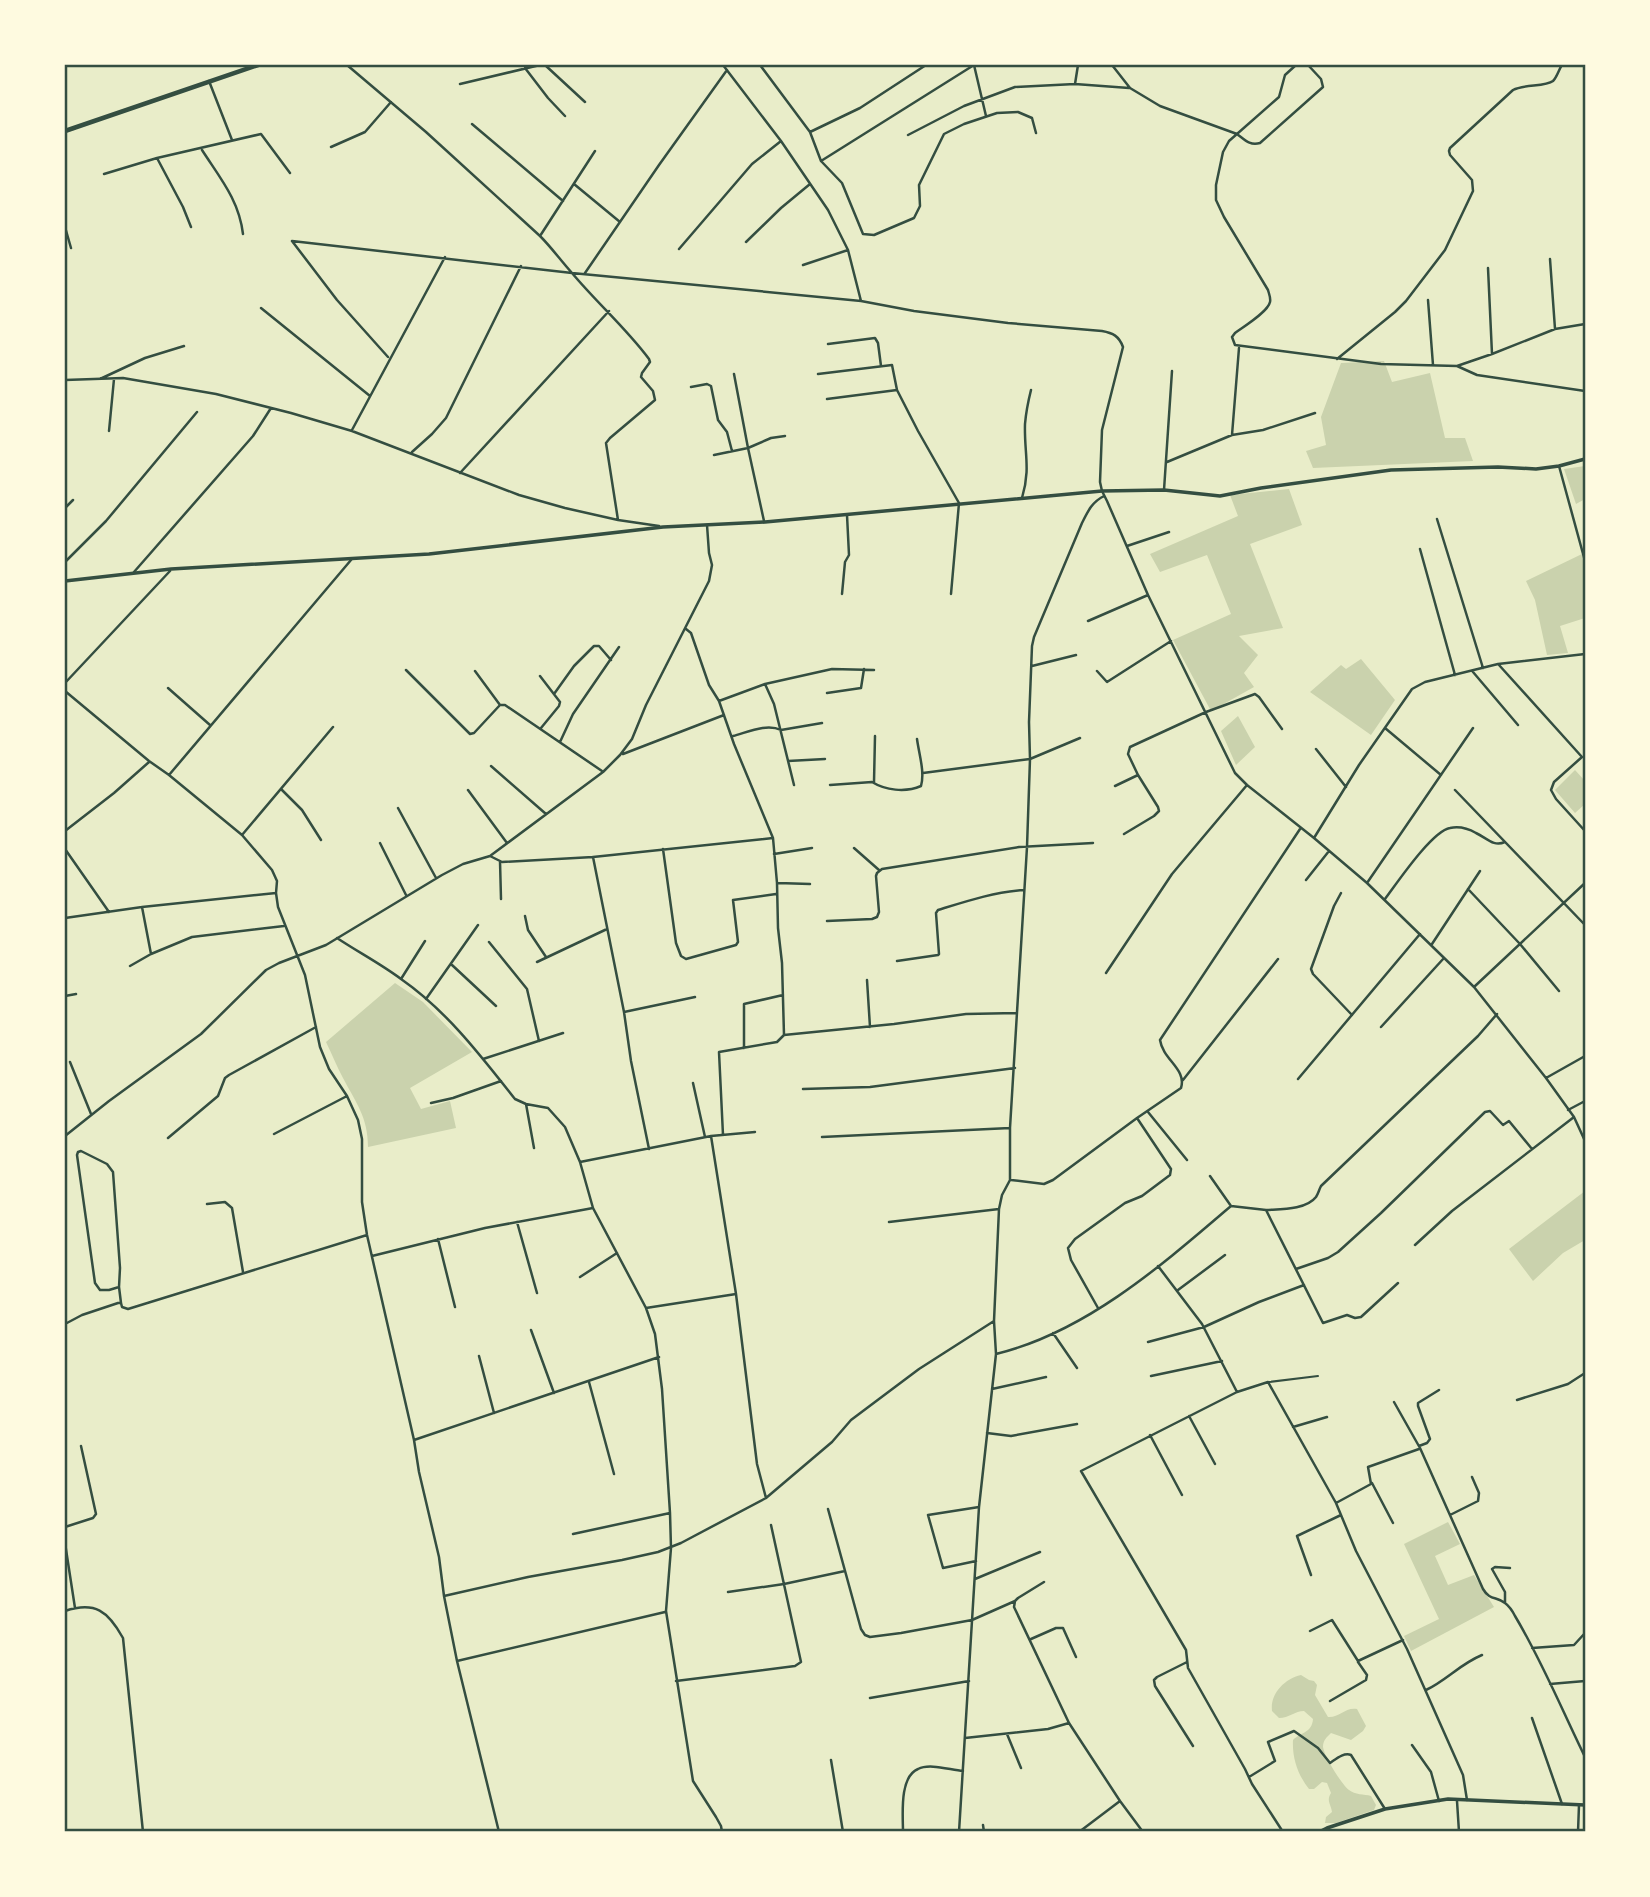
<svg xmlns="http://www.w3.org/2000/svg" width="1650" height="1897" font-family="'Roboto Condensed',sans-serif">
	<style>
		.green { fill: #cad2ad }
		.lines { fill: none; stroke-linecap: round; stroke-linejoin: round }
		.service { stroke: #344e41; stroke-width: 2 }
		.minor { stroke: #344e41; stroke-width: 2.5 }
		.tertiary { stroke: #344e41; stroke-width: 3.5 }
		.primary { stroke: #344e41; stroke-width: 4.5 }
		.neatline { fill: none; stroke: #344e41; stroke-width: 2.5 }
	</style>
	<rect width="100%" height="100%" fill="#e9edc9"/>
	<path class="green" d="M1384,361L1392,382L1430,373L1445,438H1465L1473,461L1313,468L1306,451L1326,445L1321,417L1341,363Z
		M1585,466V499L1576,504L1564,469Z
		M1289,489L1302,525L1250,544L1283,628L1239,636L1258,655L1244,673L1254,687L1211,711L1173,640L1231,614L1207,555L1160,572L1150,554L1238,516L1230,495Z
		M1582,554L1585,566V618L1560,626L1568,653L1547,655L1535,600L1526,581Z
		M1361,659L1395,700L1371,735L1310,692L1341,665L1346,669Z
		M1238,716L1255,747L1236,765L1221,731Z
		M1575,770L1585,781V804L1575,813L1555,790Z
		M395,983L423,1002L472,1052L410,1088L421,1109L450,1101L456,1128L368,1147C368,1117 356,1103 343,1078C337,1067 332,1054 326,1042Z
		M1585,1191V1240L1563,1253L1533,1281L1509,1249Z
		M1448,1522L1460,1544L1435,1556L1448,1585L1474,1575L1494,1607L1411,1651L1404,1636L1439,1619L1404,1544Z
		M1301,1675L1309,1680L1314,1681L1317,1685L1315,1695L1328,1717C1339,1718 1345,1707 1357,1709L1366,1726L1363,1731L1351,1740L1331,1733C1327,1737 1323,1740 1323,1747C1324,1756 1342,1785 1349,1790C1355,1795 1364,1794 1371,1796L1376,1805L1374,1810L1336,1823H1325L1326,1817L1332,1812C1331,1804 1326,1801 1331,1793L1327,1783L1322,1782L1314,1789H1309C1298,1775 1292,1758 1293,1740C1301,1732 1312,1733 1313,1719L1304,1711C1295,1711 1289,1718 1279,1718L1272,1711C1270,1694 1284,1679 1301,1675Z"/>
	<g class="lines">
		<path class="service" d="M1269,1382L1318,1376"/>
		<path class="minor" d="M347,65L426,132L540,236C552,248 561,261 572,273C597,303 626,328 649,359L650,362L642,373L641,377L653,391L655,400L610,438L606,443L618,520
			M545,65L585,102
			M723,65L781,141L828,210L848,250L861,301
			M760,65L810,132L821,161L842,183L863,234L874,235L914,218L920,206L919,185L944,134L964,124L997,113L1018,112L1032,118L1036,133
			M974,65L986,116
			M1112,65L1130,88L1160,106L1237,134C1245,140 1250,146 1260,143L1323,87L1321,79L1308,65
			M1296,65L1285,75L1279,97L1229,141L1223,152L1216,185V200L1224,217L1268,290C1269,294 1271,298 1270,302C1268,312 1243,327 1235,333L1232,337L1235,345L1381,364L1457,366L1477,375L1585,391
			M525,68L548,98L565,116
			M209,81L232,140
			M460,84L540,65
			M1075,84L1078,65
			M472,124L563,201
			M810,132L860,108L926,65
			M908,135L964,106L1015,87L1075,84L1129,88
			M331,147L365,132L391,102
			M202,150C220,178 239,200 243,234
			M821,161L974,65
			M104,174L157,158
			M574,184L620,222
			M65,227L71,248
			M191,227L183,207L157,158L261,134L290,173
			M540,236L595,151
			M292,241L572,273L861,301L914,311L1008,323L1102,331C1113,333 1119,336 1123,347L1102,430L1100,482L1102,491L1107,501L1148,595L1235,773L1247,785L1314,838L1367,883L1474,987L1546,1078L1574,1117L1585,1141
			M292,241L337,300L388,357
			M746,242L781,208L810,184
			M679,249L752,164L781,141
			M1550,259L1555,329
			M803,265L848,250
			M1488,268L1492,354
			M585,273L659,165L727,70
			M1428,300L1433,365
			M261,308L370,396
			M828,344L875,338L878,343L881,366
			M1337,359L1395,312L1406,301L1445,250L1473,191L1472,180L1450,155L1449,151L1450,148L1513,90C1524,84 1545,87 1553,81C1557,77 1559,69 1562,65
			M1457,366L1492,354L1555,329L1585,324
			M734,374L748,448L764,521
			M818,374L892,365L897,390
			M100,379L145,358L184,346
			M65,380L123,378L216,394L291,413L352,431L519,495L565,508L618,520L659,526
			M691,387L707,384L711,386L718,420L727,432L732,451
			M827,399L897,390L918,431L959,503L951,594
			M352,430L445,257
			M109,431L114,379
			M1232,435L1239,348
			M412,452L432,434L446,418L521,266
			M714,455L748,448L771,438L785,436
			M1167,462L1232,435L1263,430L1315,413
			M1559,466L1585,561
			M460,473L609,311
			M1164,490L1172,371
			M1022,498C1031,468 1024,453 1025,424C1026,412 1028,402 1031,390
			M65,508L73,500
			M1437,519L1483,668
			M1127,546L1169,532
			M1420,549L1455,675
			M65,562L106,521L197,412
			M134,572L253,436L271,408
			M842,594L845,562L849,555L847,515
			M1088,621L1148,595
			M686,629L691,633L709,685L719,701L765,684L774,704L794,785
			M1499,665L1582,757L1554,782L1551,790L1556,799L1585,831
			M1032,666L1076,655
			M406,670L470,734L474,733L500,705H505L602,771
			M475,671L500,705
			M1097,671L1107,682L1171,641
			M1473,672L1518,725
			M540,676L560,702L559,706L541,728
			M65,683L170,571
			M765,684L832,669L874,670
			M168,688L210,725
			M65,691L149,761L169,775L242,835L272,870L277,881L276,893L278,907L305,975L320,1047L329,1069L347,1096L358,1120L362,1139V1202L367,1235L414,1440L419,1472L439,1557L444,1596L457,1661L499,1832
			M827,693L861,688L864,669
			M554,694L574,666L594,646H599L611,660
			M719,701L734,744L773,838L777,883L778,928L782,963L784,1035L777,1042L719,1052L723,1135
			M1385,728L1441,775
			M733,736C748,732 767,723 781,730L822,723
			M560,742L573,714L619,647
			M1316,749L1346,787
			M623,754L724,715
			M788,761L825,759
			M491,766L546,814
			M923,773L1030,759L1080,738
			M169,775L351,560
			M874,782L875,736
			M830,785L872,782C885,790 905,793 921,786C925,772 919,754 917,739
			M1115,786L1138,775
			M281,789L302,810L321,840
			M468,790L507,843
			M1455,790L1585,925
			M398,808L436,878
			M65,831L114,793L149,762
			M1124,834L1154,816L1159,811L1158,807L1138,775L1128,754L1130,747L1206,712L1255,694L1259,697L1282,729
			M242,835L333,727
			M1314,838L1359,765L1412,689L1425,682L1498,664L1585,654
			M380,843L406,895
			M854,848L879,870
			M65,849L109,912
			M663,849L676,943L681,956L686,959L736,945L738,942L733,900L776,894
			M774,854L812,848
			M490,856L502,862L593,857L773,838
			M593,857L624,1012L631,1061L649,1149
			M500,861L501,899
			M1306,880L1329,851
			M778,883L810,884
			M1367,883L1473,728
			M1468,889L1520,944L1559,991
			M1341,893L1334,906L1311,969L1313,974L1352,1015
			M1385,899C1397,883 1432,831 1450,828C1459,826 1469,829 1476,833C1487,838 1493,847 1505,842
			M142,907L151,954
			M525,916L528,930L546,957
			M65,918L142,907L276,893
			M827,921L872,919L877,917L879,912L876,876L877,873L882,869L1019,847L1093,843
			M337,938C358,952 381,964 401,979C447,1011 481,1056 515,1099L526,1104L548,1108L565,1127L580,1162L593,1208L646,1308L655,1334L662,1389L670,1513L671,1548L666,1611L693,1781L716,1817L721,1826L722,1832
			M489,942L527,989L539,1041
			M1432,944L1480,871
			M897,961L938,955L939,954L936,913L938,910C967,901 994,892 1024,890
			M537,962L607,929
			M452,965L496,1006
			M130,966L151,954L192,937L284,926
			M1106,973L1172,874L1247,785
			M401,979L425,941
			M867,980L870,1027
			M1474,987L1585,883
			M65,996L76,994
			M426,999L478,925
			M624,1012L695,997
			M1381,1027L1444,958
			M784,1035L894,1024L966,1014L1017,1013
			M744,1048V1004L783,995
			M483,1059L563,1033
			M70,1062L91,1114
			M1546,1078L1585,1056
			M1298,1079L1420,934
			M1183,1080L1278,959
			M693,1083L705,1137
			M803,1089L870,1087L1015,1068
			M431,1103L453,1098L501,1081
			M526,1104L534,1148
			M1568,1110L1585,1101
			M1148,1112L1187,1160
			M274,1134L347,1096
			M65,1136L109,1101L201,1034L266,970L279,963L326,945L442,875L463,864L490,856L603,772L620,755L632,739L646,705L709,581L712,565L709,553L707,525
			M711,1136L736,1294L757,1464L766,1498
			M822,1137L1010,1128
			M168,1138L218,1096L225,1078L229,1075L316,1027
			M81,1151L107,1164L113,1172L120,1268L119,1287L109,1290H100L95,1283L77,1155L78,1152Z
			M580,1162L711,1136L755,1132
			M1210,1176L1231,1206
			M1011,1180L1044,1184L1053,1180L1137,1118
			M207,1204L225,1202L232,1208L243,1272
			M1231,1206L1266,1210L1323,1323L1347,1315L1355,1318L1361,1317L1398,1283
			M1266,1210C1280,1209 1306,1210 1316,1197C1318,1194 1319,1190 1321,1186L1478,1036L1497,1014
			M517,1222L537,1293
			M889,1222L999,1209
			M438,1239L455,1307
			M1415,1245L1452,1211L1574,1117
			M372,1256L485,1228L593,1208
			M1158,1266L1202,1324L1237,1392
			M1296,1269L1328,1258L1338,1252L1381,1213L1485,1112L1490,1111L1503,1125L1509,1121L1532,1149
			M580,1277L617,1253
			M119,1287L121,1303
			M1178,1290L1225,1255
			M646,1308L736,1294
			M1098,1308L1071,1260L1068,1248L1075,1239L1125,1203L1142,1196L1170,1175L1171,1169L1137,1118L1181,1088C1187,1069 1163,1060 1160,1040L1300,829
			M65,1324L82,1315L118,1303H121L122,1307L128,1309L367,1235
			M531,1330L554,1393
			M1053,1333L1077,1368
			M1148,1342L1204,1327L1259,1302L1304,1285
			M996,1354C1086,1332 1162,1265 1231,1206
			M479,1356L494,1413
			M1151,1376L1222,1361
			M589,1382L614,1474
			M992,1389L1046,1377
			M1517,1400L1568,1384L1585,1373
			M1394,1402L1420,1448L1483,1589C1490,1601 1497,1596 1505,1603C1509,1606 1513,1612 1515,1616C1542,1661 1562,1710 1585,1757
			M1189,1416L1215,1464
			M1293,1427L1327,1417
			M987,1433L1011,1436L1077,1424
			M1150,1435L1182,1495
			M414,1440L659,1357
			M1419,1446L1427,1443L1430,1439L1418,1406V1403L1439,1390
			M1372,1483L1393,1523
			M1336,1503L1371,1484L1368,1467L1419,1449
			M828,1509L861,1629L865,1635L870,1637L901,1633L972,1620L1015,1601
			M1450,1515L1478,1501L1479,1493L1472,1477
			M65,1527L93,1518L96,1514L81,1446
			M573,1534L670,1513
			M65,1543L75,1608
			M976,1561L943,1568L928,1515L979,1507
			M1311,1575L1297,1536L1341,1515
			M975,1579L1040,1552
			M1044,1582L1018,1598L1015,1601L1014,1607L1069,1723L1120,1801L1143,1832
			M728,1592L784,1584L845,1571
			M444,1596L528,1577L622,1560L658,1552L681,1543L766,1498L832,1442L851,1420L919,1369L994,1321
			M1505,1602V1592L1492,1569L1495,1567L1510,1568
			M65,1611C95,1601 108,1611 123,1638L143,1832
			M1310,1631L1332,1620L1358,1661L1403,1640
			M1031,1639L1056,1628H1063L1076,1657
			M1532,1648L1574,1645L1585,1633
			M457,1661L665,1612
			M1187,1662L1157,1677L1154,1680L1155,1686L1193,1746
			M676,1681L795,1666L801,1662L771,1525
			M1550,1684L1585,1681
			M1426,1690C1447,1680 1460,1664 1482,1655
			M870,1698L969,1681
			M1330,1701L1366,1680L1367,1675L1358,1662
			M1532,1718L1562,1804
			M1007,1734L1021,1768
			M965,1738L1048,1729L1069,1723
			M1412,1745L1431,1772L1439,1801
			M831,1760L843,1832
			M1249,1777L1275,1761L1268,1742L1294,1731L1318,1748L1330,1763C1336,1759 1344,1752 1351,1755L1385,1809
			M1457,1801L1459,1832
			M983,1825L984,1832
			M903,1832C903,1815 899,1777 918,1769C930,1763 950,1770 963,1771
			M959,1832L979,1507L996,1354L994,1321L999,1209L1002,1195L1010,1180V1128L1027,847L1030,759L1029,722L1032,646L1034,637L1082,523C1088,511 1092,502 1104,496
			M1079,1832L1120,1801
			M1283,1832L1252,1784L1245,1769L1188,1668L1186,1650L1081,1471L1237,1392L1268,1382L1336,1503L1356,1551L1407,1649L1463,1775L1467,1800
			M1578,1832L1579,1805"/>
		<path class="tertiary" d="M65,581L171,569L429,554L663,527L765,522L1102,491L1164,490L1220,496L1261,488L1391,470L1498,467L1536,469L1559,466L1585,459
			M1319,1832L1327,1828L1385,1809L1448,1799L1585,1805"/>
		<path class="primary" d="M65,131L258,65"/>
	</g>
	<rect width="1650" height="1897" fill="none" stroke="#fefae0" stroke-width="133"/>
	<rect x="66" y="66" width="1518" height="1764" class="neatline"/>
</svg>
